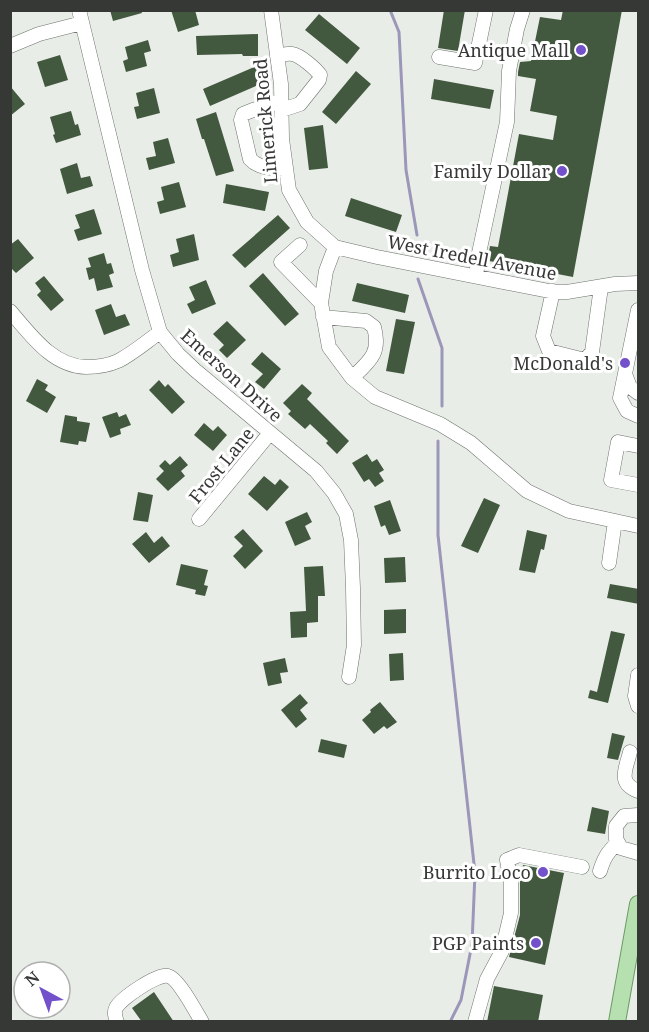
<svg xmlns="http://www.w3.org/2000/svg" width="649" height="1032" font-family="'Noto Serif',serif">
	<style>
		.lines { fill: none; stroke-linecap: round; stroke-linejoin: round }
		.stream { stroke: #9c97b9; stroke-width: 3 }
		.building { fill: #43593f }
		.minor-casing { stroke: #6d726d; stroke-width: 15 }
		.major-casing { stroke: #6a9862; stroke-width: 18 }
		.minor { stroke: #fff; stroke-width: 14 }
		.major { stroke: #b6e0b0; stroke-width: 16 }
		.poi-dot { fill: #7251ca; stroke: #fff; stroke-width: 2 }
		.labels { text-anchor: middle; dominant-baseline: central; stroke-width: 6; stroke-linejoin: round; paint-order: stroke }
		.poi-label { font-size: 18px; fill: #363835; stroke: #fff; text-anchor: end }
		.street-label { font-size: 18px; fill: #363835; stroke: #fff }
	</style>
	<rect width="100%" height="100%" fill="#e8eee7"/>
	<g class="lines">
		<path class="stream" d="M390,10L399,32L406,170L417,235
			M418,279L442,348V406
			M438,441V535L475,873L472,944L461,1000L450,1022"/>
	</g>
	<path class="building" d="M110,10H141L142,13L113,21Z
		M171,10H195L199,25L178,32Z
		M444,10H465L458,51L438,48Z
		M563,10H622L573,277L489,261L490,258L488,257L490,246L498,247L519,134L553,140L557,116L530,111L536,79L518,76V72L520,62L531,61L540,17L561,20Z
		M319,14L360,48L347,64L305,30Z
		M258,34V56H243L242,54L197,55L196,36Z
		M148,40L151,51L144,53L147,66L126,72L123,61L128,59L125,47Z
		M60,55L68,80L45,87L37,62Z
		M259,65L265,82L210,106L203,89Z
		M356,71L371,84L336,124L322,112Z
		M434,79L494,90L490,109L431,99Z
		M10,86L25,104L10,116Z
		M154,88L160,113L137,119L134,107L139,106L136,93Z
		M71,111L75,125L78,124L81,135L56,143L53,135L55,134L50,117Z
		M216,112L234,171L216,176L204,139H202L196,119Z
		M323,125L328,168L309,170L304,128Z
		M168,138L175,163L149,170L146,158L156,156L153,142Z
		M77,163L81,178L90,176L93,186L67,194L60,169Z
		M179,182L186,207L160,214L157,202L164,200L161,187Z
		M226,184L269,192L265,211L223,203Z
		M351,198L402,215L396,232L345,216Z
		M94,209L102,234L78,241L74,230L80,228L75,215Z
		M278,215L290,228L245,268L232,255Z
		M194,234L199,260L173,267L170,255L179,252L176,239Z
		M18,239L34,258L16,273L10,267V245Z
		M104,253L107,264L111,263L114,273L109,275L113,287L97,291L94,278L89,280L86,268L91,267L88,258Z
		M263,273L299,314L285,326L249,286Z
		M44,276L64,300L51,311L37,295L41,291L35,283Z
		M206,280L216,304L192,314L187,304L195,300L189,287Z
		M357,283L409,295L405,313L352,301Z
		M111,304L116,317L125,314L130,325L104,335L95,310Z
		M396,319L415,322L404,374L386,371Z
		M227,321L246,340L227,358L219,350L224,345L213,334Z
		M262,352L281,369L264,389L255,382L263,374L251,364Z
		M37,379L48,385L45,390L56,397L47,413L26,401Z
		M159,380L165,387L168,384L185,402L172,414L149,390Z
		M302,384L312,393L307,399L349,441L337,454L326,443L328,441L310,424L305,429L288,414L291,411L283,403Z
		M117,412L119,417L126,414L131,425L120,429L121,434L110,438L102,417Z
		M65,415L77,417V421L90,423L86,442L79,441L78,445L60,442Z
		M204,423L213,431L218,426L227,435L213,451L194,435Z
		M367,454L372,462L377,459L384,470L379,473L384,481L375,487L369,479L364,482L352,463Z
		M180,456L188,465L181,471L185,476L168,491L156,479L164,471L159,466L165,460L170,465Z
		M264,476L275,485L280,479L289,487L267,511L248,494Z
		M138,492L153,495L148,522L133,520Z
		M484,498L500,505L478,553L461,546Z
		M390,500L401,531L389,535L385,525L381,527L374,506Z
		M307,512L312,522L305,526L311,539L295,546L285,522Z
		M243,529L263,551L245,569L233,556L243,546L234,537Z
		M527,530L547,535L544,550L541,549L535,573L519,570Z
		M146,532L154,543L162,536L170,546L149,563L132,544Z
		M405,557L406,582L385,583L384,558Z
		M181,564L208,570L204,585L208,586L205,596L195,594L196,590L176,585Z
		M323,566L325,596H318V622L307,623V637L291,638L290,612L306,611L304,567Z
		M610,584L639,589V604L607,598Z
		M406,609V633L384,634V610Z
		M611,631L625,634L608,703L588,698L590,690L597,692Z
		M403,653L404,680L390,681L389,654Z
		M285,658L288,672L280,673L282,683L268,686L263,663Z
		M300,694L308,703L300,710L307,719L296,728L281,710Z
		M380,702L397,722L387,729L384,726L374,734L362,720L371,712L370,710Z
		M612,733L625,736L618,760L607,758Z
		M321,739L347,745L344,758L318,752Z
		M592,807L609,811L605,834L587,831Z
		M523,865L564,873L545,965L509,957L520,915V881Z
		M494,986L543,995L538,1022H487Z
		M154,992L174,1022H142L132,1008Z"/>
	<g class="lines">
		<defs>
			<path id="minor" d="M79,10L142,270L160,332L178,354L195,370L316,471L334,493L346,514L351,540L353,588L354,645L349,677
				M271,10L281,84L282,139L289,190L307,222L335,247L377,257L554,292H567L615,284L638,283
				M10,46L39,34L82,23
				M277,56C282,55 288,53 292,54C300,55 316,69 320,75L319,80L300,104L282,110
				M439,57L475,63L486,10
				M281,101L253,110L243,114L241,120L250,159C259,169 274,168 286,169
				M300,245L281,262L321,303
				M335,247L326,271L321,303L329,347L352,378L375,397L440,424L471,443L527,491L569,511L638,526
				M476,276L479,253L507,122L509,71L517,29L523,10
				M553,291L543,336L549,351L585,360L592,352L601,287
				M638,310L620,398L627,411L638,416
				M10,311C31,335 52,366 86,367C97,367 107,366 118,361C132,354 146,342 160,332
				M323,317L366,321L374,327C381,353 370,361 352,378
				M625,374L630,387L638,393
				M638,446L618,442L611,480L638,485
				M199,519L270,433
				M609,563L615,521
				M638,675L635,696L638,706
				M630,752C626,769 617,783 638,791
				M638,815L624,816L616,826V839L621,848L638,853
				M600,871C604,858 608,851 618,843
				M117,1022C115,1017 114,1012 116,1008C120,999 158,973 168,976C178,978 196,1012 202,1022
				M475,1022L487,979L502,951L511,913V883L507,860L519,855L582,867"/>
			<path id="major" d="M617,1022L638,904"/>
		</defs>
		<use href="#minor" class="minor-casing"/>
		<use href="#major" class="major-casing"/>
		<use href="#minor" class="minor"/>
		<use href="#major" class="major"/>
	</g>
	<g class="poi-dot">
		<circle cx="581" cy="50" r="6"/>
		<circle cx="562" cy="171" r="6"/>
		<circle cx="625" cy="363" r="6"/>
		<circle cx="543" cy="872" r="6"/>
		<circle cx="536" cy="943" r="6"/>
	</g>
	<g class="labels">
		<g class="poi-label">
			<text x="569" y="50">Antique Mall</text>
			<text x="550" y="171">Family Dollar</text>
			<text x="613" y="363">McDonald's</text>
			<text x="531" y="872">Burrito Loco</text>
			<text x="524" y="943">PGP Paints</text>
		</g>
		<g class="street-label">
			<text transform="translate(265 121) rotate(-95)">Limerick Road</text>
			<text transform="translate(472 257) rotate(11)">West Iredell Avenue</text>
			<text transform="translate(232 375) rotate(42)">Emerson Drive</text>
			<text transform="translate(221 465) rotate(-51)">Frost Lane</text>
		</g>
	</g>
	<rect width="649" height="1032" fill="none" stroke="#363835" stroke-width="24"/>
	<g transform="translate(42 990) rotate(319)"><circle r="28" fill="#ffffff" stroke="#afafae" stroke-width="1.5"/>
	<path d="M0-4.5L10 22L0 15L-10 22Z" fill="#7251ca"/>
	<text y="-9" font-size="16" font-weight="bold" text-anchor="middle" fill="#363835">N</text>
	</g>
</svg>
